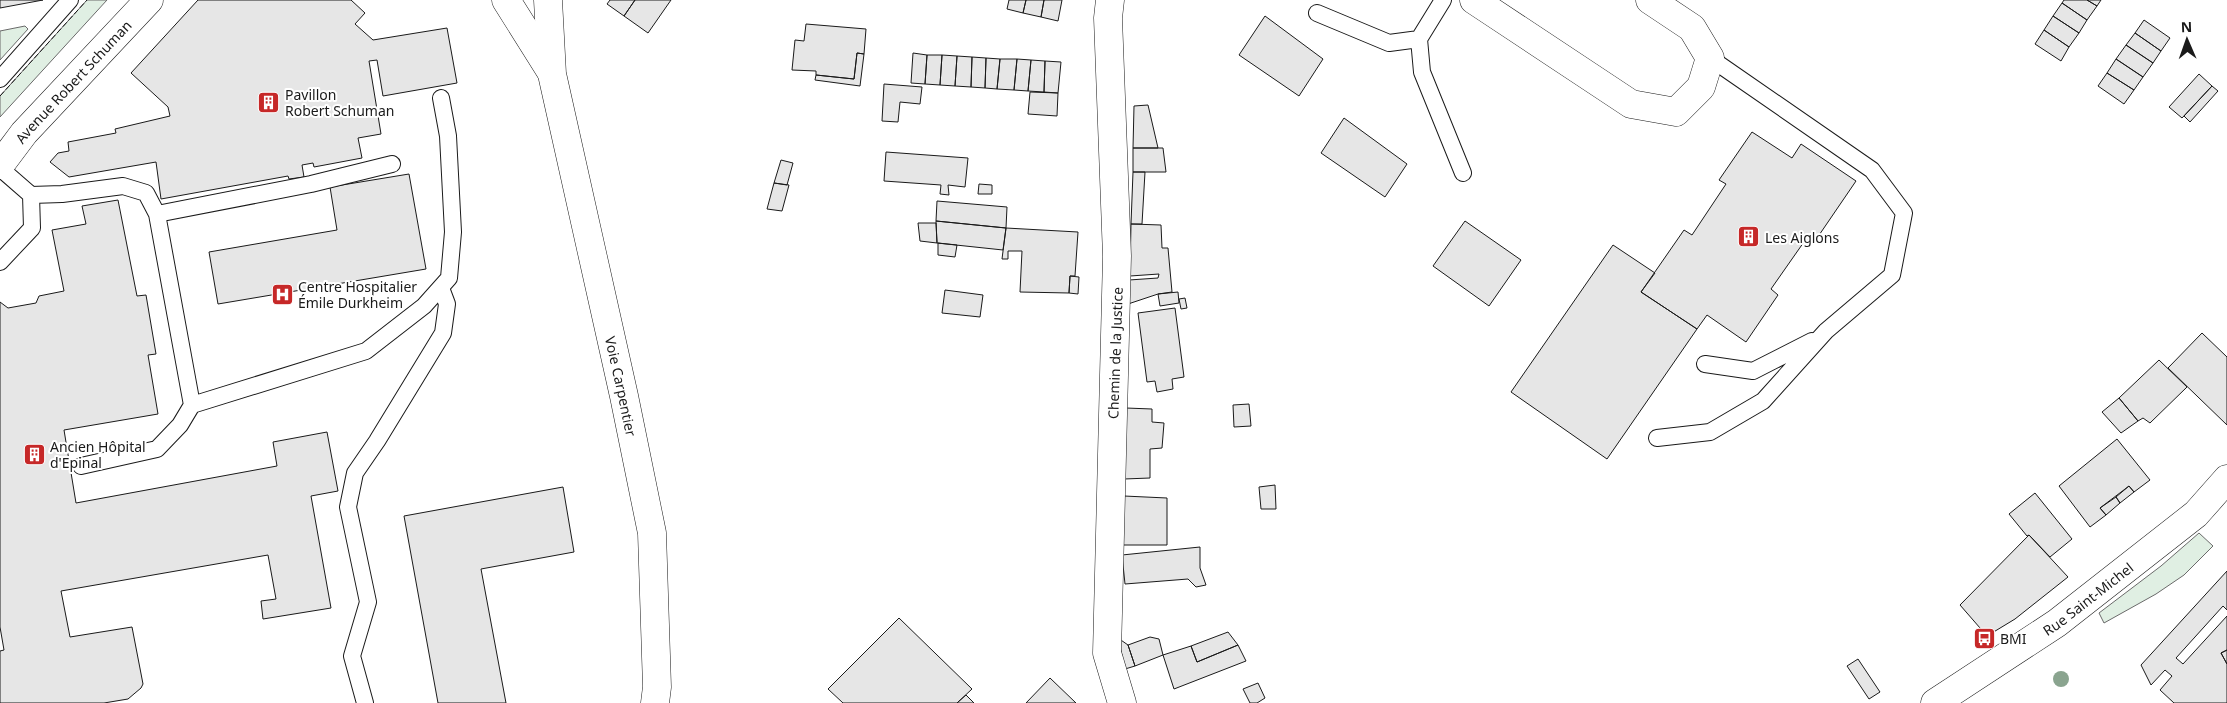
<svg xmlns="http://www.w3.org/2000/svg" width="2227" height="703" font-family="'Noto Sans',sans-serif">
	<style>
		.green { fill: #e0efe3; stroke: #6a6a6a }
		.building { fill: #e6e6e6; stroke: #1a1a1a }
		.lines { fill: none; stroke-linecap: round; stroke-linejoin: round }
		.service-casing { stroke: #1a1a1a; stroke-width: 18 }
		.minor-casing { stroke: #1a1a1a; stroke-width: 29 }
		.primary-casing { stroke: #1a1a1a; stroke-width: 29 }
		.service { stroke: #fff; stroke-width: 16 }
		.minor { stroke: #fff; stroke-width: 28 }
		.primary { stroke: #fff; stroke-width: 28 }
		.fence { stroke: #1a1a1a; stroke-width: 1; stroke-dasharray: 6 2.5; stroke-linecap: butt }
		.tree { fill: #8aa48f }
		.labels { text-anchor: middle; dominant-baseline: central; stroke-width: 4; stroke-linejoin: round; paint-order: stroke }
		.street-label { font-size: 14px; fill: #1a1a1a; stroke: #fff }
		.poi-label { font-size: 14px; fill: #1a1a1a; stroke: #fff; text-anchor: start }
	</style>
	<rect width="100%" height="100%" fill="#fff"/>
	<path class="green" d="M87,0H107L0,117V96Z
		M25,26L28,29L0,60V31Z
		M2199,533L2213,546L2184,575L2156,594L2104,623L2099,613L2161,566Z"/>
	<path class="building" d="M0,0H43L0,8Z
		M198,0H351L365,13L355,24L373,40L447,28L457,83L383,96L377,60L369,61L381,134L358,138L362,158L314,167L313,163L302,165L304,177L289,179L288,176L161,199L156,162L69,177L50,162L58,153L69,151L68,142L116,133L115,129L170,116L168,107L131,73Z
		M610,0H635L624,16L607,4Z
		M635,0H671L648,33L624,16Z
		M1009,0H1026L1023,13L1007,9Z
		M1026,0H1044L1041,17L1023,13Z
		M1044,0H1062L1058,21L1041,17Z
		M2064,0H2087L2097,6L2087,20L2062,3Z
		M2087,0H2101L2097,6Z
		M2062,3L2087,20L2079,33L2053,16Z
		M1265,16L1323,59L1299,96L1239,55Z
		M2053,16L2079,33L2069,47L2044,30Z
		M2144,20L2170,38L2161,51L2135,33Z
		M806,24L866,29L864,54L857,53L854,79L816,75V71L792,70L795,40L804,41Z
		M2044,30L2069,47L2061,61L2035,44Z
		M2135,33L2161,51L2153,63L2126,45Z
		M2126,45L2153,63L2143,77L2116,59Z
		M857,53L864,54L860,86L815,80L816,75L854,79Z
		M913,53L927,55L925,84L911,83Z
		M927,55H942L940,85L925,84Z
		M942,55L957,56L955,86L940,85Z
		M957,56L972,57L971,87L955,86Z
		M972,57L986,58L985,88L971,87Z
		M986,58L1000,59L997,89L985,88Z
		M1000,59H1017L1014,90L997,89Z
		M1017,59L1031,60L1028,91L1014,90Z
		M2116,59L2143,77L2134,90L2107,73Z
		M1031,60L1045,61L1044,92L1028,91Z
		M1045,61L1061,62L1058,93L1044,92Z
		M2107,73L2134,90L2124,104L2098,86Z
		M2199,74L2212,86L2182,118L2169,107Z
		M884,84L922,87L920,104L900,102L898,122L882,121Z
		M2212,86L2218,91L2190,122L2184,116Z
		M1030,92L1058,93L1057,116L1028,114Z
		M1148,105L1158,148H1133L1134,106Z
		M1344,118L1407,164L1385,197L1321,153Z
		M1752,132L1792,158L1801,144L1856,181L1813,244L1806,239L1771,289L1778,295L1746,342L1707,315L1697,329L1641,292L1684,230L1692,235L1726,184L1719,180Z
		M1133,148H1163L1166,172H1133Z
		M886,152L968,158L965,187L948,185L949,195L940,194L941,185L884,181Z
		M781,160L793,163L787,185L774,183Z
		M1133,172H1145L1142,224H1131Z
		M409,174L426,269L218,304L209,252L337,230L330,187Z
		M774,183L789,185L782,211L767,209Z
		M979,184L992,185V194H978Z
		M118,200L137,296L146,295L156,354L148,355L158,414L64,430L76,503L277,466L273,442L327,432L338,491L311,496L331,608L263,619L261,601L276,599L268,555L61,591L70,637L132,627L143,684L141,688L128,699L104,703H0V651L4,650L0,627V302L8,308L36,303L39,296L64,291L52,230L86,224L82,206Z
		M937,201L1007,207L1006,228L936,221Z
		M936,221L1006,228L1003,250L937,243Z
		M1465,221L1521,260L1489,306L1433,266Z
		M918,223H936L937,243L920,241Z
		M1131,224L1161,225L1162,248H1168L1172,292L1158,294L1128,304L1129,280L1158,278L1159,274L1130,276Z
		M1006,228L1078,232L1075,276H1070L1069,293L1020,292L1022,251H1008V259H1002Z
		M938,243L957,245L955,257L938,255Z
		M1613,245L1655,273L1641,292L1697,329L1607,459L1511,392Z
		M1070,276L1079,277L1078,294L1069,293Z
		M945,290L983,295L980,317L942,313Z
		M1178,292L1179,303L1160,306L1158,294Z
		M1185,298L1187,308L1181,309L1179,299Z
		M1175,308L1184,377L1172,379L1173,389L1157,392L1155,381L1147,382L1138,313Z
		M2202,333L2227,357V425L2168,368Z
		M2159,360L2187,387L2150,423L2143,418L2138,421L2119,398Z
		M2119,398L2138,421L2121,433L2102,412Z
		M1249,404L1251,426L1234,427L1233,405Z
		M1126,408L1152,409V422L1164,423L1162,448L1150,449V478L1124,479Z
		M2117,439L2150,480L2134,492L2129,486L2100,508L2106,515L2090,527L2059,486Z
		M1275,485L1276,509H1261L1259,487Z
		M2129,486L2134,492L2120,503L2116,497Z
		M563,487L574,552L481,569L506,703H438L404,516Z
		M2035,493L2072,539L2050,557L2029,535L2027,536L2009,514Z
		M1124,496L1167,498V545H1123Z
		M2116,497L2120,503L2106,515L2100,508Z
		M2029,535L2068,577L2015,619L1987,636L1960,605Z
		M1200,547V568L1206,585L1196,587L1188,579L1125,584L1122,555Z
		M2227,571V610L2223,606L2176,658L2183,664L2227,616V650L2221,653L2227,664V703H2174L2160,690L2172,676L2165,670L2151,685L2141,665Z
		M899,618L972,689L957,703H843L828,689Z
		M1228,632L1238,645L1197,662L1191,646Z
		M1150,637L1159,639L1163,655L1135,666L1128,645Z
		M1118,638L1128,645L1135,666L1125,669Z
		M1238,645L1246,661L1174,689L1163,655L1191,646L1197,662Z
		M2227,650V664L2221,653Z
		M1858,659L1880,692L1869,699L1847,666Z
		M1050,678L1076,703H1026Z
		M1258,683L1265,698L1257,703H1250L1243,689Z
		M966,695L974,703H957Z"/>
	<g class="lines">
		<defs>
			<path id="service" d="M1443,0L1419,39L1422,72L1463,173
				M1317,13L1389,43L1419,39
				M0,79L70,0
				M0,168L31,195L62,194L123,186L146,193L157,214L192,405L180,425L157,449L81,466
				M157,214L311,184L392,164
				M0,262L32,228L31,195
				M1705,364L1753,371L1812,341
				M192,405L366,351L424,306L449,278L453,232L448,136L441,98
				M1657,438L1710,432L1763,401L1826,331L1892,275L1904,213L1872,170L1710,58
				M365,703L352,656L368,602L348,507L355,473L377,441L443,333L447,304L441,288"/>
			<g id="minor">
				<path d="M506,0L550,70"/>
				<path id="s1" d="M548,0L552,74L624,396L652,533L657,687L655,703"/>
				<path d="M1110,0L1108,18L1117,256L1107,653L1122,703"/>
				<path d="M1474,0L1631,104L1676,112L1701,87L1710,58L1692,28L1650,0"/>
				<path id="s2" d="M0,165L24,133L149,0"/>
			</g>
			<g id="primary">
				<path id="s3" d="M1935,703L2057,623L2196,514L2227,479"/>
			</g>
		</defs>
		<use href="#service" class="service-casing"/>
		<use href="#minor" class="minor-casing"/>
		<use href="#primary" class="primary-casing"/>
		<use href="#service" class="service"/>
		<use href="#minor" class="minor"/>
		<use href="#primary" class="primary"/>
		<path class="fence" d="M0,96L87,0"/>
	</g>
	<circle class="tree" cx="2061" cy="679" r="8"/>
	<defs>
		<symbol id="building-square" viewBox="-11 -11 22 22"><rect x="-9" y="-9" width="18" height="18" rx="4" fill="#c62828" stroke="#fff"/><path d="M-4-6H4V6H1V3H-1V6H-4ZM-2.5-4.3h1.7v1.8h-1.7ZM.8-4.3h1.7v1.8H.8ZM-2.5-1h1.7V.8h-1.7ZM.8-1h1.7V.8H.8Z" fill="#fff"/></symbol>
		<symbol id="hospital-square" viewBox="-11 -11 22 22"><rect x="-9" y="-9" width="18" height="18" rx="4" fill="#c62828" stroke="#fff"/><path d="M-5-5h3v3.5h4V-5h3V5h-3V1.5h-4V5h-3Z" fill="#fff"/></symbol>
		<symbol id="bus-square" viewBox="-11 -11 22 22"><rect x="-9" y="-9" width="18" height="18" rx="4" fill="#c62828" stroke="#fff"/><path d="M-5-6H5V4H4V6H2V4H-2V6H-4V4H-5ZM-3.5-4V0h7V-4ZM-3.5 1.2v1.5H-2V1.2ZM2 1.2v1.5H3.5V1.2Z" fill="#fff"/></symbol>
	</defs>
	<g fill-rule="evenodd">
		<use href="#building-square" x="256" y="90" width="25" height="25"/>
		<use href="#building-square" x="1736" y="224" width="25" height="25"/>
		<use href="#hospital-square" x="270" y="282" width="25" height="25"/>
		<use href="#building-square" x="22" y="442" width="25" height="25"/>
		<use href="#bus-square" x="1972" y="626" width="25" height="25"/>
	</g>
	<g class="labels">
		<g class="street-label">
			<text stroke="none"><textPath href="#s2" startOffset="111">Avenue Robert Schuman</textPath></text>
			<text transform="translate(1115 353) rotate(-88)">Chemin de la Justice</text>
			<text stroke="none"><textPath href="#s1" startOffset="394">Voie Carpentier</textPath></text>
			<text stroke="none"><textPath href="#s3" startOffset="185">Rue Saint-Michel</textPath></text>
		</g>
		<g class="poi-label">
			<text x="285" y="94">Pavillon<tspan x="285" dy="16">Robert Schuman</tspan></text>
			<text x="1765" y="237">Les Aiglons</text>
			<text x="298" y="286">Centre Hospitalier<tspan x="298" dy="16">Émile Durkheim</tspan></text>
			<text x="50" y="446">Ancien Hôpital<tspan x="50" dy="16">d'Epinal</tspan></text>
			<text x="2000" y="638">BMI</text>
		</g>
	</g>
	<g transform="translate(2187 40) rotate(358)" stroke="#ffffff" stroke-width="4" paint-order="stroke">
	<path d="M0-4L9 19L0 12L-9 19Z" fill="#1a1a1a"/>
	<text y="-8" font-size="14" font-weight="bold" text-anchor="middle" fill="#1a1a1a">N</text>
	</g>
</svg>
